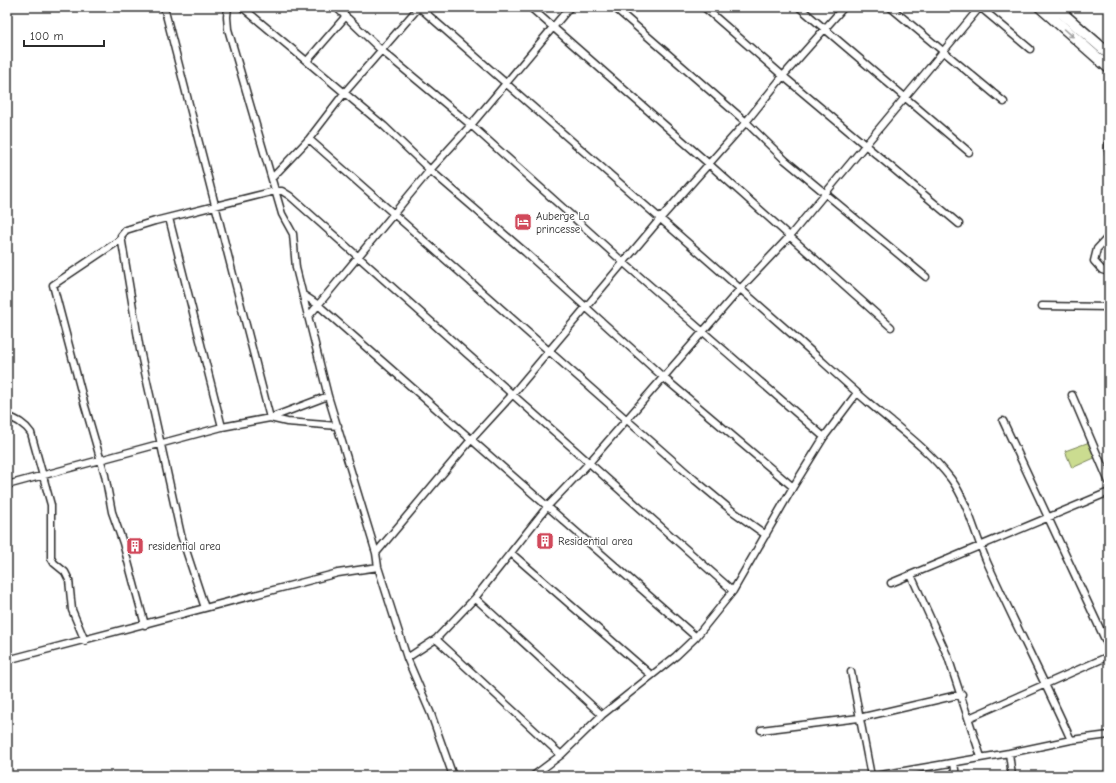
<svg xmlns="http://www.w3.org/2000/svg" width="1116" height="783" font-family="'Comic Neue',sans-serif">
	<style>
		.green { fill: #cbdc90; stroke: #7b845e }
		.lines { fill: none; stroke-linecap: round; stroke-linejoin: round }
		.minor-casing { stroke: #2b2b2b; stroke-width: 9 }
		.trunk-casing { stroke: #2b2b2b; stroke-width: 13 }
		.minor { stroke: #fff; stroke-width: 6 }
		.trunk { stroke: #fff; stroke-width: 10 }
		.oneway { stroke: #a0a0a0 }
		.labels { text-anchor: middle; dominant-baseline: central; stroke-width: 3; stroke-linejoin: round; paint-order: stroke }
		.poi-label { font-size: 11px; fill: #2b2b2b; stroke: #fff; text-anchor: start }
	</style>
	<rect width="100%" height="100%" fill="#fff"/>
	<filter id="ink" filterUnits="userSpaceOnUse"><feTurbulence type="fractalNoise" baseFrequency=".025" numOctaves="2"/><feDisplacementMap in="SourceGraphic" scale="8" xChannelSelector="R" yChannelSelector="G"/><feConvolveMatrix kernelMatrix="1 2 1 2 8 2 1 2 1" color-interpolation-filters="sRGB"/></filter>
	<g filter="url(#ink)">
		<path class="green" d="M1095,440L1101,455L1072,468L1065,451Z"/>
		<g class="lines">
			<defs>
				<path id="minor" d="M164,7L270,418L287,422L338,426
					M228,7L227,17L228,29L282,214L293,234L296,268L328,396L376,553L378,567L407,658L431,714L453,776
					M242,7L384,126L430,170L525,252L663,377L793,487L733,591L696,637L676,656L602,715L561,755L533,776
					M336,7L381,50L471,125L624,263L824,437
					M419,7L794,336C819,358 843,381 869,403C897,427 928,449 951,479C968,502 975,535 987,562C1014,622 1044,680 1071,740
					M530,7L709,164L891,327
					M614,7L746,122L785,160L926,277
					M704,7L783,76L959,224
					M799,7L969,152
					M890,7L1004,102
					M980,7L1030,49
					M307,61L346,16
					M309,139L695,480L731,510L766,535
					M1109,139L1108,150L1109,154
					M272,178L309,139L345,92L419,7
					M169,218L222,427
					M1109,236L1097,249L1094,261L1102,270L1109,272
					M120,240L53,285L85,406L105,475L112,512L123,543L145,625
					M305,296L317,304L696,637
					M1042,306L1109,307
					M309,316L430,170L471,125L570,7
					M1072,395L1109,482
					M7,416C17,420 25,424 31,433L51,505V558L54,563L65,572L69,580L72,610L85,641
					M1003,421L1109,648
					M7,485L222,427L270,418L328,396
					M793,487L824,437L857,393
					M376,553L470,441L512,395L660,219L746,122L783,76L844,7
					M511,553L651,675
					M911,575L948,657L981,757
					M891,583L1109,492
					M475,598L602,715
					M205,608L181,535L140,350L121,236L126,230L155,221L275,191H282L290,196L733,591
					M436,639L561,755
					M407,658L436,639L475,598L547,507L588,464L740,289L789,237L980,7
					M7,660L338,573L378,567
					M851,672L871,776
					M969,718L1109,656
					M761,730L859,718L962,694
					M1009,753L1012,776
					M954,763L956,776
					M875,776L1009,753L1071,740L1109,735"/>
				<path id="trunk" d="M1040,7L1109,68
					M1055,7L1109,54"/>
			</defs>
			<use href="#minor" class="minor-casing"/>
			<use href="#trunk" class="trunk-casing"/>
			<use href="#minor" class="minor"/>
			<use href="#trunk" class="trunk"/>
		</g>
		<defs><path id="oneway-shaft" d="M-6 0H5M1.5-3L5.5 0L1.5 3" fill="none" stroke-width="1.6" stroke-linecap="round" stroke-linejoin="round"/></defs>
		<use class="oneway" href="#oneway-shaft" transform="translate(1069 33) rotate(42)"/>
	</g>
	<defs>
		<symbol id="hotel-square" viewBox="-11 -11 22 22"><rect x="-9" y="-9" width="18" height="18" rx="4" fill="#d1495b" stroke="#fff"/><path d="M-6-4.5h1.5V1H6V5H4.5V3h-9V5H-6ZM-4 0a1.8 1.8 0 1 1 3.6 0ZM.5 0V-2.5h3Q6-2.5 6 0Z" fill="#fff"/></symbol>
		<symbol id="building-square" viewBox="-11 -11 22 22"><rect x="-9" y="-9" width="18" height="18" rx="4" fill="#d1495b" stroke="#fff"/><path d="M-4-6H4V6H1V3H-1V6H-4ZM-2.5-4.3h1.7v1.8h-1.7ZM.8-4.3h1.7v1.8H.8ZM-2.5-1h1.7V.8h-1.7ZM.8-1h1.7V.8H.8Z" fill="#fff"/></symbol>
	</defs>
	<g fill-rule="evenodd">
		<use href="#hotel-square" x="513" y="212" width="20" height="20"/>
		<use href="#building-square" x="535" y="531" width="20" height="20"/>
		<use href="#building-square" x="125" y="536" width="20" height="20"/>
	</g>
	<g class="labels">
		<g class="poi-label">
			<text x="536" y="216">Auberge La<tspan x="536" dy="13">princesse</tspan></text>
			<text x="558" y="541">Residential area</text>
			<text x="148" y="546">residential area</text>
		</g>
	</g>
	<rect width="1116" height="783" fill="none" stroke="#fff" stroke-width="24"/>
	<rect x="12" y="12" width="1092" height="759" fill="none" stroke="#2b2b2b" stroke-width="1.5" filter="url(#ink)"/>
	<path d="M24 40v6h80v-6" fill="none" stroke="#2b2b2b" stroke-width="2"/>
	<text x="30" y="40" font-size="12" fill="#2b2b2b" stroke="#ffffff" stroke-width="3" paint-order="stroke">100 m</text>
</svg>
